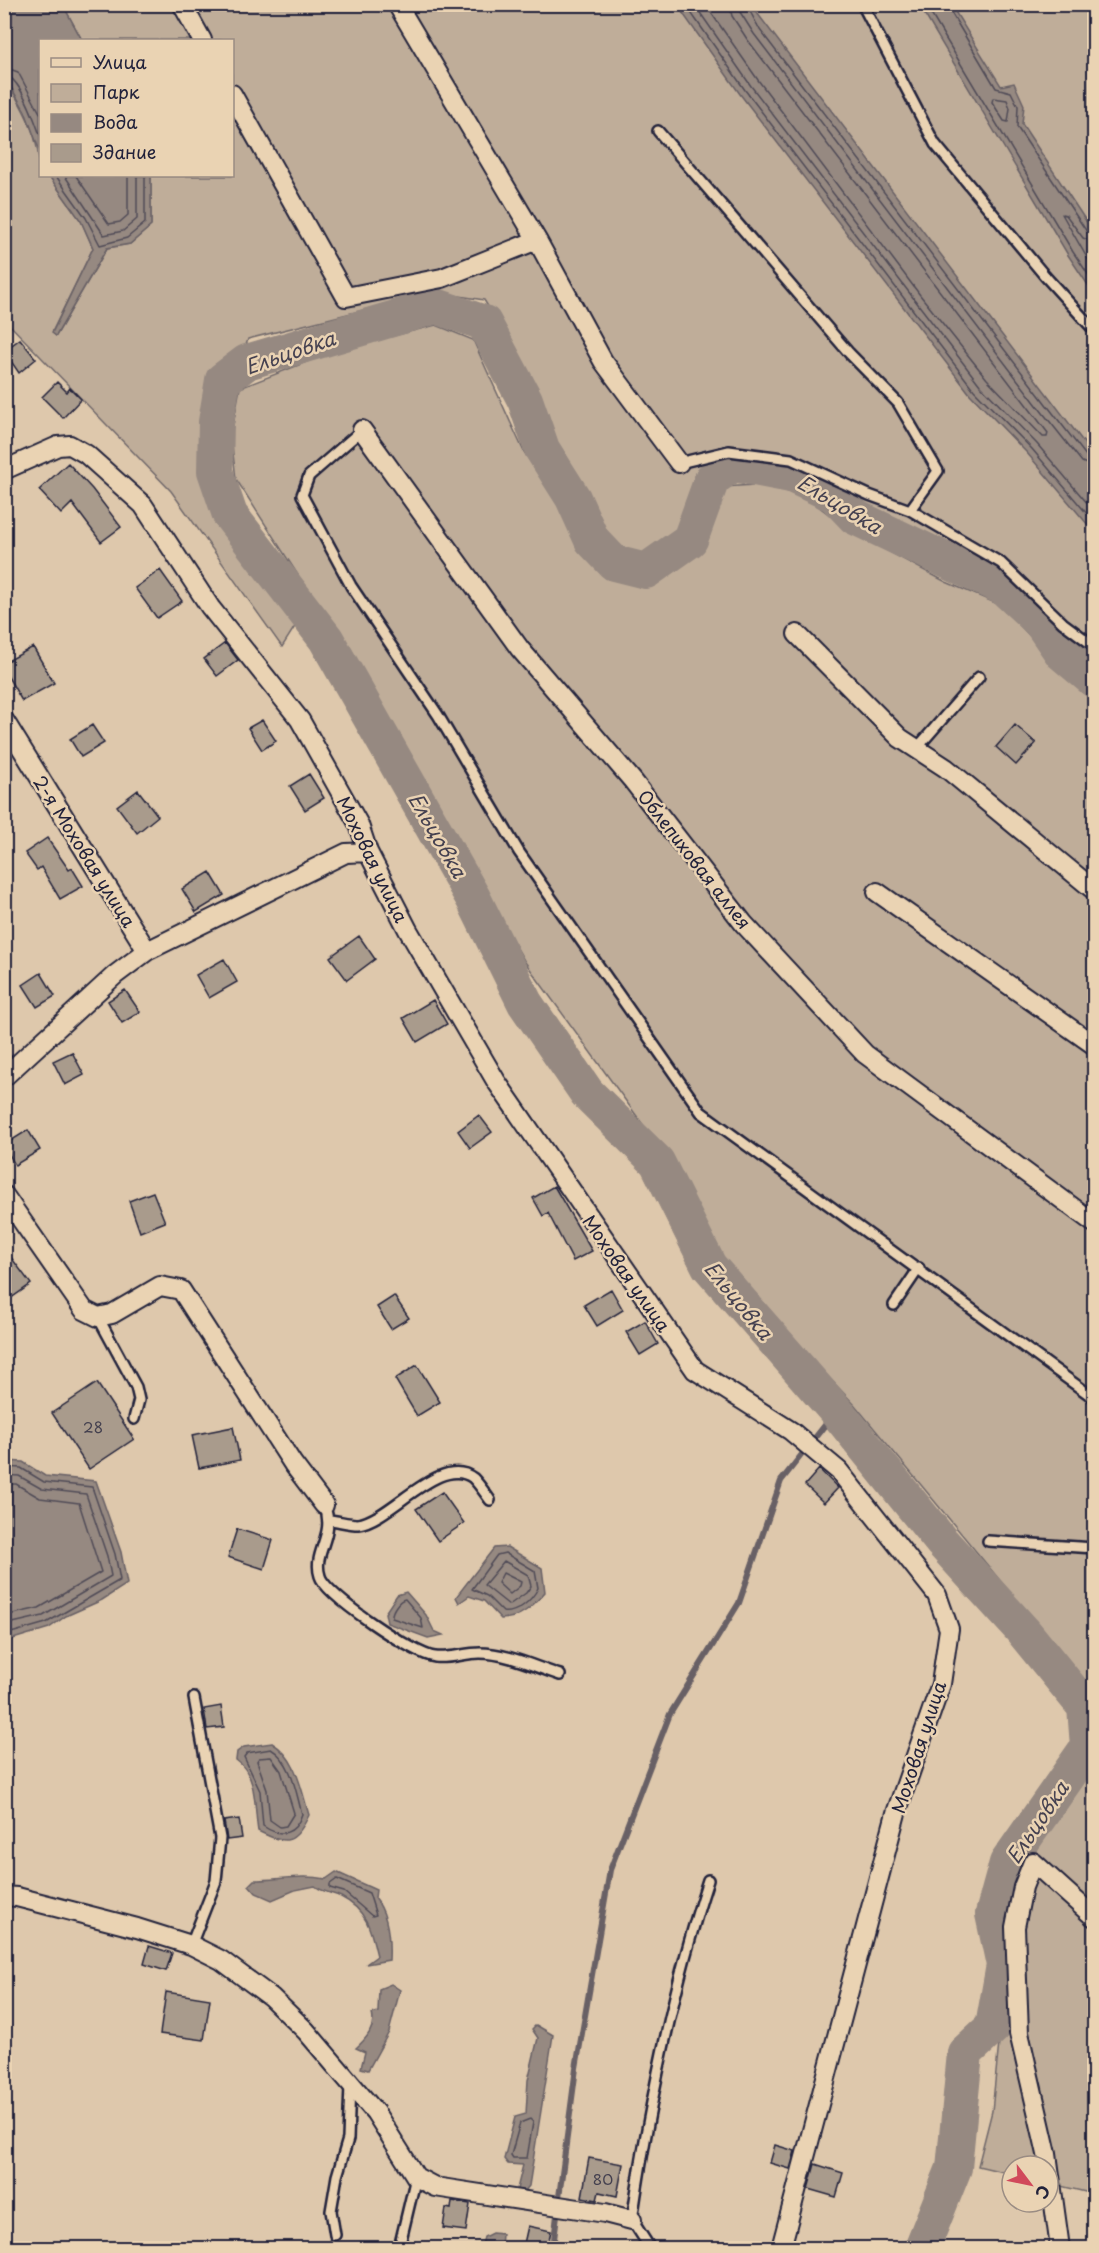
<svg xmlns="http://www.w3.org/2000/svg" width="1099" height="2253" font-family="'Playpen Sans',sans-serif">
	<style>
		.green { fill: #bfad99; stroke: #70686a; stroke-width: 1.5 }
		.water { fill: #968981; stroke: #686065; stroke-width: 1.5 }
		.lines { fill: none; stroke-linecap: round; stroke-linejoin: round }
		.shore { stroke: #504b57; stroke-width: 1.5 }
		.stream { stroke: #686065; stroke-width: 6 }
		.river { stroke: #968981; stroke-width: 36 }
		.building { fill: #a99b8c; stroke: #22223b; stroke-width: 1.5 }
		.service-casing { stroke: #22223b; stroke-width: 14 }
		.minor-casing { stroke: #22223b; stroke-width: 22 }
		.service { stroke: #ead3b3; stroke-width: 9 }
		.minor { stroke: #ead3b3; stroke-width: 18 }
		.labels { text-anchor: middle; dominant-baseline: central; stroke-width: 5; stroke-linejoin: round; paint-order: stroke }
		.number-label { font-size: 15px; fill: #44404f }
		.street-label { font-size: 18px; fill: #22223b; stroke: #ead3b3 }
		.water-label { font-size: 20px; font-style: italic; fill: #454150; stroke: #ead3b3 }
	</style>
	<rect width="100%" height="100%" fill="#dec8ac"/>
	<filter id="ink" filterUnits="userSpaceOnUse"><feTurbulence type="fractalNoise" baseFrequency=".0167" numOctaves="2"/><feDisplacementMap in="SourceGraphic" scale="12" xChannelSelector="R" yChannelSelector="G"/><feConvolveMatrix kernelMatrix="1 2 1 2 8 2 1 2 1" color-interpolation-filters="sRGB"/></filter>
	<g filter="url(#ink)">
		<path class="green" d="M63,5H1094V656L1066,635L1010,585L941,544L798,469L750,458L721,456L701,470L679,533L642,559L619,555L601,534L548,424L521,360L484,300L435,292L248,339L223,418L235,515L296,625L282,647L171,491L5,320L4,77C24,109 40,136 40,176H49L81,221L93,248L52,332L56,336L107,248L130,244L151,226V176H232V40H82Z
			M436,325L473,340L524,452L604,576L655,584L705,547L723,487L770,484L814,503L852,532L946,582L1000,605L1058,665L1094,695V1694L854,1404L725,1268L673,1166L525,962L358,668L236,479L231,436L240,388L335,351Z
			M1094,1759V2194L1048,2183V2166H1012V2174L978,2166L992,2111L1002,2014L1031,1853Z"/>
		<path class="water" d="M5,4L63,5L82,40H40V152L25,111L5,77Z
			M677,5H751L1094,456V532L1027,453L970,394L740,94Z
			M919,5H951L1001,86L1014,83L1024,105L1022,124L1094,233V294L1068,255Z
			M49,176H151V226L130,244L107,248L56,336L52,333L93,248L81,221Z
			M5,1461L23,1462L45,1476L96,1481L121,1552L127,1584L102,1600L66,1616L49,1628L10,1640L4,1638Z
			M507,1547L542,1568L545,1592C533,1606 520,1619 501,1619L484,1601L469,1596L459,1603L456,1597L494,1548Z
			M406,1592L426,1615L434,1631L443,1635L428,1638L387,1623L385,1613L397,1595Z
			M272,1743C297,1758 301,1789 309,1815C295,1845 286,1845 258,1831C254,1808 258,1775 236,1760L237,1752L244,1747Z
			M336,1872L376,1890L375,1898C388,1914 390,1940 389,1960L366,1964L377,1956C371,1930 367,1910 341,1897C331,1892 324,1893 315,1886L295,1890L272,1900L256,1893L249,1885L254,1880C278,1880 302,1874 326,1879Z
			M391,1984L400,1990L389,2032L368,2070L361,2068L365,2052L356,2048C366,2039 376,2028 372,2014L378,2012L379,1989Z
			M536,2025L553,2035L529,2186L524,2192L517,2189L523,2165L508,2164L504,2159L515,2117L526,2114L528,2080L538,2038L532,2029Z
			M492,2233L502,2234L501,2248H481L484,2237Z"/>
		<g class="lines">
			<path class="shore" d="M685,4L745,90L974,390L1032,449L1094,522
				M694,4L751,86L980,385L1037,444L1094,511
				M705,4L758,80L920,295L987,379L1043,437H1047L1048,433L747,39L732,16L729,4
				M738,4L740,12L754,34L1043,413L1082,462L1094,467
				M746,4L760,30L1049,408L1087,457L1094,459
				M925,4L1073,252L1094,283
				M946,4L996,88L1011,92L1018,106L1017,127L1087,232L1094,235
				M4,67L18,72L40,113
				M4,75C20,76 35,121 40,135
				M993,98L1007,100L1010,108L1008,122L1004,121L992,102Z
				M56,176L86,218L100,245L127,238L145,223V176
				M65,176L104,235L123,231L137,219V176
				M76,176L109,224L120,222L128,215V176
				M1094,242L1083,238L1066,215L1062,214L1094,270
				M4,1467L21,1468L44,1482L92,1487L115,1554L120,1580L46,1623L11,1633L4,1632
				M4,1475L19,1476L42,1489L86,1494L107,1556L111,1576L43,1616L4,1625
				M4,1484H16L40,1498L79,1503L101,1572L39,1608L4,1616
				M505,1553L535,1571L538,1588C532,1600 517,1614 503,1612L487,1596L472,1589L497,1555Z
				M504,1561L528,1575L531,1586L526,1593L509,1605L484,1585Z
				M503,1573L521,1582L520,1586L510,1594L498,1583Z
				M405,1599L421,1618L423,1628L392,1618C391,1611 399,1600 405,1599Z
				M271,1749C292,1761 296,1793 302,1814C295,1835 281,1838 263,1826L260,1791L244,1757L247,1753Z
				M271,1757L281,1771L294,1813L286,1826L280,1827L270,1820L267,1790L257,1761L259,1758Z
				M337,1879L369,1893L376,1915L372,1916L344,1892L330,1888V1884Z
				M530,2119L533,2122L527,2158H513L511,2155L520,2123Z"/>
			<path class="stream" d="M559,2197L576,2068L610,1870L670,1714L739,1603L781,1481L836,1411
				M553,2248L557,2215"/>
			<path class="river" d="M922,2248L954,2168L965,2053L993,2027L1004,1965L993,1914L1007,1863L1088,1747L1085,1707L1023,1631L942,1542L836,1411L709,1266L657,1162L587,1093L525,1003L473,898L326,639L230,515L215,471L216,422L223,380L247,362L436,306L484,323L525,400L542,449L573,498L592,540L614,563L646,571L690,540L712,479L733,464L791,475L834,495L855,517L1004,588L1040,621L1062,653L1094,680"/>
		</g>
		<path class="building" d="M20,339L36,359L19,373L4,351Z
			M57,382L67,392L70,388L81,399L63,418L42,397Z
			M68,463L92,489L121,527L101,542L72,503L61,514L39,490Z
			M160,570L182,601L157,618L135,588Z
			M225,643L238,660L217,676L204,659Z
			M33,647L54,683L22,701L4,670V663Z
			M262,720L276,741L262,750L248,728Z
			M92,725L104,743L81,757L70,739Z
			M1015,725L1036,743L1016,765L996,747Z
			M309,774L324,798L305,810L290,786Z
			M138,790L158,816L137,833L117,806Z
			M47,838L69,870L72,868L83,886L60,899L41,867L37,870L25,853Z
			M210,872L224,895L196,912L182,889Z
			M359,936L375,959L347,980L330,957Z
			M224,959L237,982L209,998L196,975Z
			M41,973L55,996L37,1007L23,985Z
			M125,990L140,1012L122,1023L108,1001Z
			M433,1000L447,1024L417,1042L403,1018Z
			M72,1052L84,1075L65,1085L53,1061Z
			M479,1115L492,1132L470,1148L458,1131Z
			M28,1130L40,1150L15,1165L4,1145Z
			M554,1186L592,1251L573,1261L548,1213L543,1216L533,1198Z
			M153,1192L165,1222L140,1232L129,1201Z
			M4,1248L31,1284L4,1303Z
			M611,1289L623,1310L597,1326L584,1305Z
			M394,1296L409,1318L391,1329L377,1307Z
			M645,1321L658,1344L640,1355L626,1332Z
			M417,1365L440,1402L417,1416L395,1379Z
			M97,1383L134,1439L89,1469L52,1413Z
			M233,1427L240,1460L199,1468L192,1435Z
			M819,1469L838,1488L824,1503L805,1485Z
			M442,1492L464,1523L438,1541L416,1509Z
			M237,1529L273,1540L264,1569L228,1557Z
			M221,1706L224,1727L207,1729L204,1709Z
			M239,1819L242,1838L227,1840L224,1821Z
			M149,1946L172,1953L166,1971L144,1964Z
			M166,1992L210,1999L204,2040L160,2034Z
			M775,2145L795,2151L790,2169L770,2163Z
			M589,2158L623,2164L617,2196L599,2192L597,2200L582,2197Z
			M815,2164L843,2173L836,2197L808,2189Z
			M452,2201L470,2204L466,2231L443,2228L446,2208L451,2209Z
			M528,2226L551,2231L547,2248H523Z"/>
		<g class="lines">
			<defs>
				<path id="service" d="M862,4L935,144L1045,276L1094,330
					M658,131L849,353L898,403L938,471L910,510
					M362,430L309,476L302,495L351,586L438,715L519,852L701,1112L1094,1398
					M679,463L729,451L791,459L869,495L910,510L1001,563L1063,623L1094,646
					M918,747L979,677
					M894,1305L919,1268
					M98,1317L136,1387L139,1400L134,1419
					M324,1505C337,1535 312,1552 320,1576C325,1595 414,1655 435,1657C449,1659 465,1653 480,1653C507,1653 535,1667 560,1675
					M330,1520C339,1521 349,1524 358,1524C391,1520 440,1453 473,1478C479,1484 485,1493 490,1500
					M988,1541L1094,1548
					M191,1945L216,1881L220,1838L194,1698
					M335,2235L331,2211L337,2176L348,2139L350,2085
					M399,2248L416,2177
					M650,2248L632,2220C649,2106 672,1990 708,1880"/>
				<path id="minor" d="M182,4L202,40
					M397,4L537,240L603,361L679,463
					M232,94L346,297L442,278L537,240
					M362,430L520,649L633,781L744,924L865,1054L1094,1223
					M4,470L58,446L70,445L86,454L143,505L210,607L300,720L359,825L368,852L408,930L496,1081L695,1370L791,1431L839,1471L937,1595L949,1629L941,1684L896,1813L781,2248
					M797,634L900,738L946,768L1094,890
					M4,720L147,951
					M877,892L1094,1045
					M4,1077L115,975L147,951L346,853L368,852
					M4,1195L84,1310L98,1317L112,1314L160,1286L181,1290L293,1464L324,1505
					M4,1896L17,1897L137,1928L191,1945L221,1960L271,1997L306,2031L375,2112L416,2177L435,2187L605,2213L632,2220
					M1060,2248L1047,2154L1019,2033L1015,1927L1023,1887L1033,1862L1094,1917"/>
			</defs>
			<use href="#service" class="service-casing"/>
			<use href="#minor" class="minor-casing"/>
			<use href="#service" class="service"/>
			<use href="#minor" class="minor"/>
		</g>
	</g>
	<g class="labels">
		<g class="number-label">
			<text x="93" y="1426">28</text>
			<text x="603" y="2178">80</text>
		</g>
		<g class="street-label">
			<text transform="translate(85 851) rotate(58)">2-я Моховая улица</text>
			<text transform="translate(373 859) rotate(64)">Моховая улица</text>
			<text transform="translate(695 859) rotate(52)">Облепиховая аллея</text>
			<text transform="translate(627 1273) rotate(55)">Моховая улица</text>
			<text transform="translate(918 1747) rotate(-72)">Моховая улица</text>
		</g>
		<g class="water-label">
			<text transform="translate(290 352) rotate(-19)">Ельцовка</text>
			<text transform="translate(840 504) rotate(31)">Ельцовка</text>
			<text transform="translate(438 835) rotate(60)">Ельцовка</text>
			<text transform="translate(739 1300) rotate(51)">Ельцовка</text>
			<text transform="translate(1037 1822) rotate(-56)">Ельцовка</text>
		</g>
	</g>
	<rect width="1099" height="2253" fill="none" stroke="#ead3b3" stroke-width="24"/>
	<rect x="12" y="12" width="1075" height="2229" fill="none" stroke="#22223b" stroke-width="2" filter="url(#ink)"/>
	<rect x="39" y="39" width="195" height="138" fill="#ead3b3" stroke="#9a8c83" stroke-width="1.5"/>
	<rect x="51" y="58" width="30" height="9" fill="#ead3b3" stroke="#9a8c83" stroke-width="1.5"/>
	<text x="93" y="69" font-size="18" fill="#22223b">Улица</text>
	<rect x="51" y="84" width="30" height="18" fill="#bfad99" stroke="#9a8c83" stroke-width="1.5"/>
	<text x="93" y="99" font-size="18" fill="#22223b">Парк</text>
	<rect x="51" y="114" width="30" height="18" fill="#968981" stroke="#9a8c83" stroke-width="1.5"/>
	<text x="93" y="129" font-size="18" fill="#22223b">Вода</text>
	<rect x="51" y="144" width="30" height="18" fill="#a99b8c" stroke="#9a8c83" stroke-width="1.5"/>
	<text x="93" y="159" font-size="18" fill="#22223b">Здание</text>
	<g transform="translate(1030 2184) rotate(122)"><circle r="28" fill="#ead3b3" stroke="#9a8c83" stroke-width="1.5"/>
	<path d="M0-4.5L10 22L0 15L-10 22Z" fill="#d1495b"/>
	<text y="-9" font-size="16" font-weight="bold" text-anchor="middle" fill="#22223b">С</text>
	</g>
</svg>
